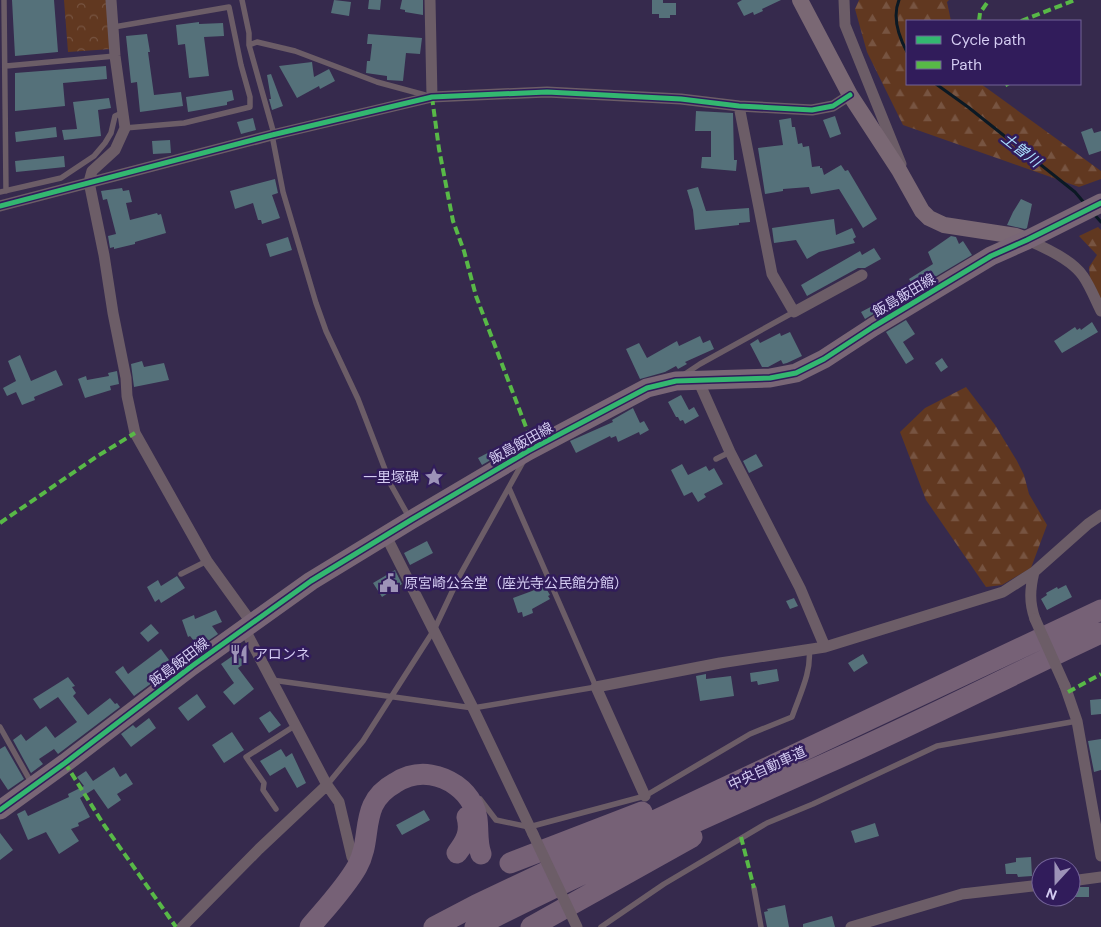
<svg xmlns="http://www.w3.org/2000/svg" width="1101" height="927" font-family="'DM Sans','Noto Sans JP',sans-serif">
  <defs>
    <pattern id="forest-firs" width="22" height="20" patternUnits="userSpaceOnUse" patternTransform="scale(1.25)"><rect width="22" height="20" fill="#613820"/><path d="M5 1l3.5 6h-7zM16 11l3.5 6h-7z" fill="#775441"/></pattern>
    <pattern id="park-crowns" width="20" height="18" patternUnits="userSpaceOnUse" patternTransform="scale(1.25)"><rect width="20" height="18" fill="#613820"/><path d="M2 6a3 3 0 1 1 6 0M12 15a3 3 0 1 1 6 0" fill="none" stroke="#775441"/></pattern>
  </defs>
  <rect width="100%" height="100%" fill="#362a4d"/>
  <path fill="url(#forest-firs)" d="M859,0H949L947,2L951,21H907V84H981L1101,171V179L1079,187L903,125L867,52L855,9Z
    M1098,227L1101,230V304L1090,279L1089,267L1097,255L1079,236Z
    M966,387L995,425L1017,461L1024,475L1029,494L1047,525L1031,568L1002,585L986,587L926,500L900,432L925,408Z"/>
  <path fill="url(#park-crowns)" d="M64,0H107L111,49L68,52Z"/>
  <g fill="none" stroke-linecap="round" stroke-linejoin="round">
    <path stroke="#0b1924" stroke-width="3" d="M899,0C892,17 899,37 907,52
      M936,84L968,107L1075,192L1086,205
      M1093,213L1101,222"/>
  </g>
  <path fill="#55717a" d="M12,0H54L58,52L15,56Z
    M334,0L351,2L349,16L331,13Z
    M369,0H381L380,10L368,9Z
    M402,0H423V15L405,12V10L400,9Z
    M652,0H663V3H676V15H670V18H659V14H652Z
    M742,0H781L762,9L763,11L754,15L753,12L744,16L737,3Z
    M199,22V24L223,23L224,36L204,37L209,76L189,78L185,44L178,45L176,25Z
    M147,34L150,52H148L154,95L181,92L183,106L140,112L137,82L131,83L126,36Z
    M368,34L422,38L420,54L406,53L403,81L387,80V76L366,73L367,61H370L372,44H367Z
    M312,62L314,77L329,69L335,81L320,89L319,86L297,98L279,66Z
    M106,66L107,79L63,83L65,106L15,111V73Z
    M271,74L283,106L272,110L269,99H271L267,75Z
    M232,90L234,100L227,102V105L188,112L186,97Z
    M109,98L111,108L98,110L101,136L64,140L62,130L77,129L73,102Z
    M696,111L733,113L734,160H737L736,171L701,168L702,157H711V131H695Z
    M835,116L841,134L830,138L823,120Z
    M253,118L256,130L241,134L237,122Z
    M791,118L792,127H795L798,144L802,143L803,147L809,146L812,167L820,166V168H822L824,175L841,165L845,171L848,170L877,219L863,228L839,189L811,194L809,187L783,189V191L765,194L758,148L783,145L779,120Z
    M56,127L57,137L16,142L15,132Z
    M1092,128L1094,133L1101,131V151L1089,155L1081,132Z
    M170,140L171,153L153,154L152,141Z
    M64,156L65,167L16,172L15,161Z
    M275,179L278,193L272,195L280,218L262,224L261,220H258L253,203L235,209L230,191Z
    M698,187L706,211L749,208L750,222L739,223V225L695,230L693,210L687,190Z
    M122,188L123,191L129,190L132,202L126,203L130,220L157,213L158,215L161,214L166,233L135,242V244L114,249V247L110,248L108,236L116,234L107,199L103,200L101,191Z
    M1021,199L1032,204L1027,228L1025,229L1007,225L1013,212Z
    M834,219L836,235L852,228L856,237L853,239L855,243L819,252L807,259L796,240L774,243L772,228Z
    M951,236L956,237L959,244L963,241L972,255L903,296L900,291L912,284L909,279L933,264L928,252Z
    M288,237L292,250L270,257L266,244Z
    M874,248L881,259L865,268H858L807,296L801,285L860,251L862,255Z
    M880,302L883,308L865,319L861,312Z
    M906,320L915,334L903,342L914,359L906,364L886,332Z
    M1092,322L1098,332L1062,353L1054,341L1075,327L1077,330L1080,328L1081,330Z
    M790,332L802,356L787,363L783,364L781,360L768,367H762L750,344L758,339L760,343L780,333L781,336Z
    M700,336L703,343L710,340L714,349L685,362L687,364L678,369L676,366L665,372L640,379L626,349L639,343L647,358L677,341L679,346Z
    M20,355L31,381L56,370L63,385L34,397L35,400L22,405L16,392L7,396L3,388L16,381L8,361Z
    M942,358L948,367L941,372L935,363Z
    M142,361L144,367L164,363L169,380L134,387L131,364Z
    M117,371L119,384L110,386L111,390L85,398L78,379L86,376L87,380L109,376L108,373Z
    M681,395L689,410L694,407L699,416L685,424L683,420L680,421L678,417H676L668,402Z
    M633,408L640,423L644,421L649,430L640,435L639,432L618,442L616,436L611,438L610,436L576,453L570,441L613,422L612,420Z
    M516,438L518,444L482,465L478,458Z
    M756,454L763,466L749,473L743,461Z
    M682,464L688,475L706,466L709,471L714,468L723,484L704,494L706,497L698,502L692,492L684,496L671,470Z
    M427,541L433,553L410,565L404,553Z
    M395,570L402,584L382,597L373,583Z
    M177,576L185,588L161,603L159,599L155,602L147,587L158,580L161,586Z
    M544,585L550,595L548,596L550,599L532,609L533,613L523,617L522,612L518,613L513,598L532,591Z
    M1066,585L1072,597L1047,610L1041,599L1047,595L1046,593L1057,587L1058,589Z
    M794,598L798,606L790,609L786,601Z
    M216,610L222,622L212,626L218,634L199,647L190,636L188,637L182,620L194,615L195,619Z
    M151,624L159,633L148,642L140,633Z
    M161,649L169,660L159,668L164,674L134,696L115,672L123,666L128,674Z
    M237,653L245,663L238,668L254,689L234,705L223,692L234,683L221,664Z
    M863,654L868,663L854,672L848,663Z
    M777,669L779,681L758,685L757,681L751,682L750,673Z
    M706,674V679L731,676L734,696L700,701L696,676Z
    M68,677L75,686L72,687L76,693L73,696L88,715L110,698L115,704L117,703L120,707L58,754L54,749L39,759L43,764L31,773L13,740L21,734L26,741L46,726L55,738L77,722L58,697L40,709L33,699Z
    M197,694L206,707L188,721L178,708Z
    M1101,699V714L1091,715L1090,700Z
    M270,711L281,725L269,733L259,718Z
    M149,718L156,728L131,747L121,734L133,725L136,728Z
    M232,732L244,750L224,763L212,745Z
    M1101,739V770L1094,772L1088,741Z
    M5,746L24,779L8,790L0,778V749Z
    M281,749L286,757L292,753L306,783L297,788L285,767L270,776L260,761Z
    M114,767L120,777L126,773L133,784L117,794L121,800L108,809L94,789L80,798L90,817L78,823L79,826L71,829L79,841L59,854L46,832L28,840L17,814L25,810L28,816L69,797L68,794L84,786L77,777L86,771L93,781Z
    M424,810L430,820L402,835L396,825Z
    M875,823L879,836L855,843L851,831Z
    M0,833L13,850L0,860Z
    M1031,857L1032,876L1018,877L1017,874H1006L1005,864L1016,862V858Z
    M1080,887H1089V897H1075V888Z
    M785,905L789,927H767L764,912L768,911L767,909Z
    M832,916L835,927H803V924Z"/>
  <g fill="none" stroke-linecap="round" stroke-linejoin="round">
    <path stroke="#6c5d67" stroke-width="5.5" d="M4,0L6,191
      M242,0L249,33V45L274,134
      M114,27L229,7L241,65L250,97V107L184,123L125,128
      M249,45L257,42L295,51L377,82L425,95
      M6,66L115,56
      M272,135L283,192L316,303L326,331L358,399L391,485L409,517
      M0,192L61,178L94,156L105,143L111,133L115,116L122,113
      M685,374L700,364L794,312
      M716,459L730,452
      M181,574L207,561
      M272,680L473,708L596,687L509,488
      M0,727L32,784
      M327,785L363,741L434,630L460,575L523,462
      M480,799L496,820L529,827L645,796L750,734L792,717C799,696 812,672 809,649
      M276,809L263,790L264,783L246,757L296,725
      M754,888L761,927
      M601,927L664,884L767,823L813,804L937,746L1077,721"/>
    <path stroke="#6c5d67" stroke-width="11" d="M111,0L115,56L125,128L115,150L92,171L89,182L104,255L113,313L126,378L127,396L135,433L207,561L251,622
      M430,0L432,97
      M844,0L845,25L901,164
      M739,106L772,274L794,312L862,275
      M0,206L272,135L432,97L547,92L681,99L739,106L812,110L833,106L850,95
      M1027,240C1044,247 1072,260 1083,276C1090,286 1095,299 1101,311
      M698,380L730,452L800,588L825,647
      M386,536L473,708L533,834
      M1034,572C1030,589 1029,602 1035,619
      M244,628L327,785L339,802L352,857
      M1065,686L1077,721L1101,856
      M645,796L596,687L720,663L825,647L1003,592L1034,572L1088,524L1101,515
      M1071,881L1101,877
      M182,927L259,849L327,785
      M851,927L962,894L1041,885"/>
    <path stroke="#7a6874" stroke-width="16" d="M800,0L850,95L899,170L922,211L929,218L944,225L1016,236L1027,240"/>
    <path stroke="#796676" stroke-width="19" d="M0,810L65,763L192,666L311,581L411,520L528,451L647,388L676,381L770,378L796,373L824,359L873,327L991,256L1027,240L1101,203"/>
    <path stroke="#766176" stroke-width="21" d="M457,853C466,841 471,832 467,817
      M510,863L642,812
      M310,927C326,908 345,888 357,867C374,837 357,804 395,783C406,776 419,773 431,775C449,778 465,789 473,805C481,821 475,838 481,854
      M434,927L476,905L1101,610
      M475,927C590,868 707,817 825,764C918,723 1009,676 1101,633
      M531,927L692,837"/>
    <path stroke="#6c5d67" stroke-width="11" d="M1035,619L1065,686
      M533,834L577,927"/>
    <path stroke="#58b947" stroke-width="4" stroke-dasharray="8 4" stroke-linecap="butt" d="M979,21L980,13L989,0
      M1021,21L1075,0
      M1007,84L1008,86
      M432,97L439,149L453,221L464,251L476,296L534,448
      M0,523L96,457L135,433
      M1068,692L1101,674
      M65,763L104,825L176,927
      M741,837L754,888"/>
    <g stroke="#311c5b" stroke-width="8">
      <path id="cycleway" d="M0,206L272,135L432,97L547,92L681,99L739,106L812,110L833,106L850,95
        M0,810L65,763L192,666L311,581L411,520L528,451L647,388L676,381L770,378L796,373L824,359L873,327L991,256L1027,240L1101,203"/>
    </g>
    <use href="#cycleway" stroke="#33b770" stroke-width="5"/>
  </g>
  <defs>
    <g id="sight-bare" transform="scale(1.5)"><path d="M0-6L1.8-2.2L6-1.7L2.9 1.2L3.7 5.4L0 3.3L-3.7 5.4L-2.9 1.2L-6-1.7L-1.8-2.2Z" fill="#9d93b8" stroke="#311c5b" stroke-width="2.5" paint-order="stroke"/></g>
    <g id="civic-bare" transform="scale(1.5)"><path d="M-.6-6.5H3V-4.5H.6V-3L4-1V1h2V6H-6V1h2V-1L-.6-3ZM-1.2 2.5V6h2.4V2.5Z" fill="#9d93b8" stroke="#311c5b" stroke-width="2.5" paint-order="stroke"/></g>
    <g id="restaurant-bare" transform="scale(1.5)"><path d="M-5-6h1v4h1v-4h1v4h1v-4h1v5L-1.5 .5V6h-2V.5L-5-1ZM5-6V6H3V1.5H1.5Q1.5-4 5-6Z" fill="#9d93b8" stroke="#311c5b" stroke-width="2.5" paint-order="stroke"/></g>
  </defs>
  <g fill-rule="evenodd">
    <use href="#sight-bare" x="434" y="477"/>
    <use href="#civic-bare" x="389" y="583"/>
    <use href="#restaurant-bare" x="239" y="654"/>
  </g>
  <g text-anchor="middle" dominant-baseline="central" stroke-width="5" stroke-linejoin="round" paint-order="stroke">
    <g font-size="14" fill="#d4ccf2" stroke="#311c5b">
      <text transform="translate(904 295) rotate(-31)">飯島飯田線</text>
      <text transform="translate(521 443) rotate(-29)">飯島飯田線</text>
      <text transform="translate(179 662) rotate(-37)">飯島飯田線</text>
      <text transform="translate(767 768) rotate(-25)">中央自動車道</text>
    </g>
    <g font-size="14" fill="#d4ccf2" stroke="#311c5b" text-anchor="start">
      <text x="419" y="477" text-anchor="end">一里塚碑</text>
      <text x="404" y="583">原宮崎公会堂（座光寺公民館分館）</text>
      <text x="254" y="654">アロンネ</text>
    </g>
    <g font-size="15" font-style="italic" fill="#a8ddfd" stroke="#311c5b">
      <text transform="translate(1021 150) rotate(38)">土曽川</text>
    </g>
  </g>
  <rect x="906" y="20" width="175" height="65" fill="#311c5b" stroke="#726297"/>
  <rect x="916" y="36" width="25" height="8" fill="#33b770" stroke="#726297"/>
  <text x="951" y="45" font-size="15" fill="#d4ccf2">Cycle path</text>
  <rect x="916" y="61" width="25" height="8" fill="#58b947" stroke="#726297"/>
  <text x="951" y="70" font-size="15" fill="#d4ccf2">Path</text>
  <g transform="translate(1056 882) rotate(201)"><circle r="24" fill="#311c5b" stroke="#726297"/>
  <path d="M0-4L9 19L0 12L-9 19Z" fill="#9d93b8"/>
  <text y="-8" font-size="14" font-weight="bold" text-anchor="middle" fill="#d4ccf2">N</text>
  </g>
</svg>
